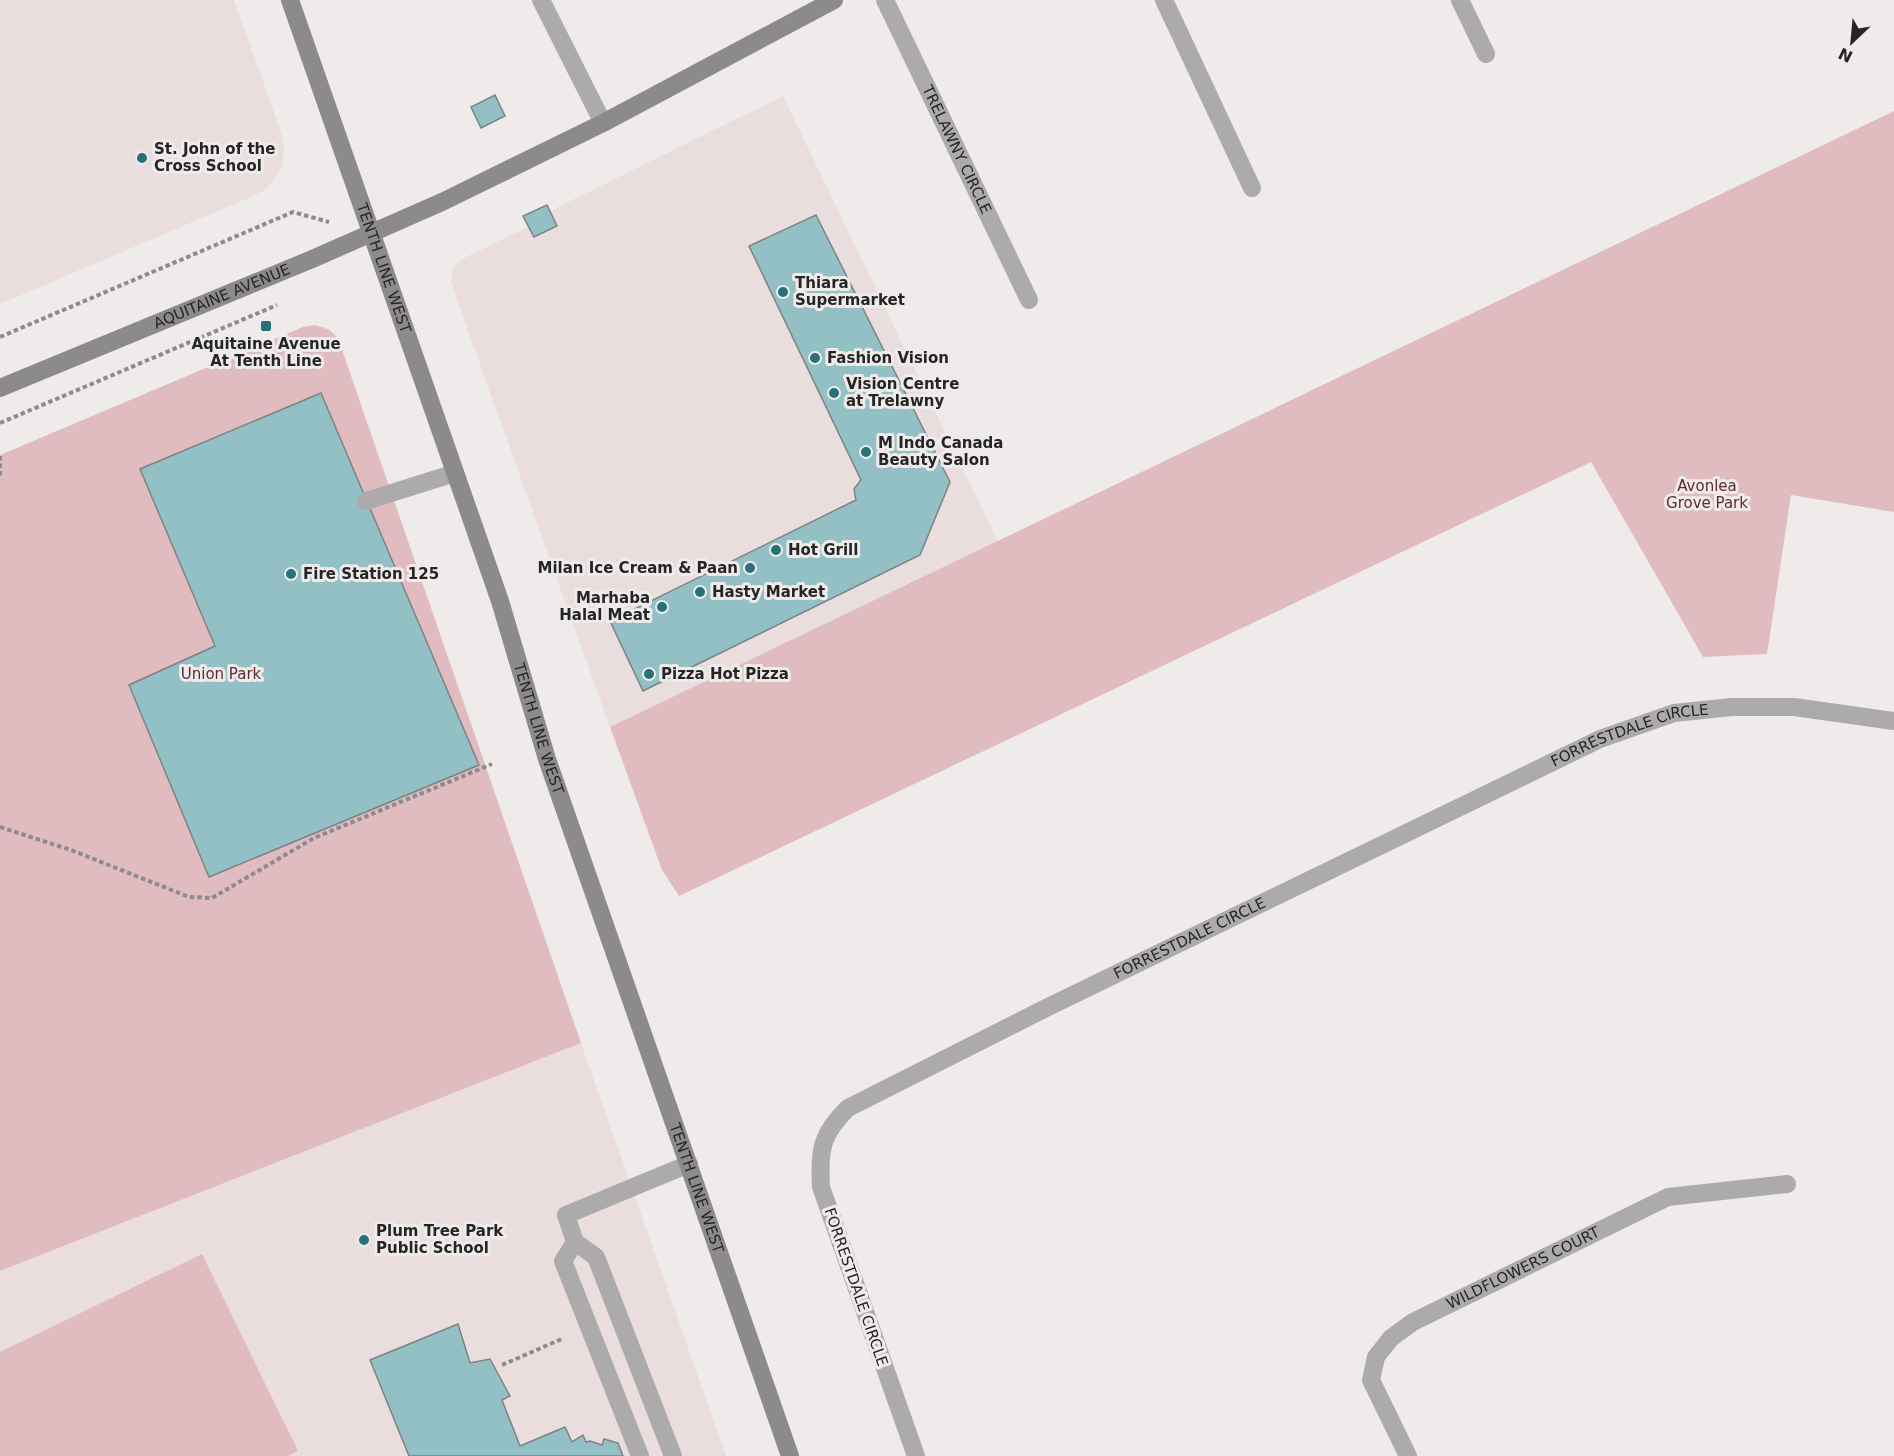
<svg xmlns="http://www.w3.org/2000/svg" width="1894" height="1456" font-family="'DejaVu Sans',sans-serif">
  <rect width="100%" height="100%" fill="#efebeb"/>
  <path fill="#eaddde" d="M0,0H234L281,132L284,150L282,166L276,177L266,189L251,197L0,304Z
    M783,96L999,544L610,727L457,300L451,280L453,267L462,259L522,230L558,207Z
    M581,1043L726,1456H0V1271Z"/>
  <path fill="#e0bcc0" d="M1894,111V512L1791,495L1767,654L1703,657L1591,462L679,896L662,870L610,727Z
    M315,325L328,329L338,338L581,1043L0,1271V455L303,327Z
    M202,1254L298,1451L288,1456H0V1352Z"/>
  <path fill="#92c0c5" stroke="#7e8282" stroke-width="1.5" d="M495,95L505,116L481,128L471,107Z
    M547,205L557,226L534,237L523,216Z
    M816,215L950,482L920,555L643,691L610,621L856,500L854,489L861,480L749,246Z
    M321,393L479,765L209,877L129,685L215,646L140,469Z
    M458,1324L470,1363L490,1359L510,1396L502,1400L520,1446L565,1427L572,1442L583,1435L586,1442L590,1441L602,1445L604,1439L618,1443L623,1456H409L370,1360Z"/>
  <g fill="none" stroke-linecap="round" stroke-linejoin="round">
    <path stroke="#8d8b8b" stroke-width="4" stroke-dasharray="4.5 3" stroke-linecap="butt" d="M0,337L293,212L329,222
      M0,423L277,305
      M0,456V476
      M0,827L71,850L189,897L212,898L314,838L492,764
      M502,1365L564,1338"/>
    <path stroke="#acaaaa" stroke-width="18" d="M366,501L455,473
      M575,1242L596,1257L673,1456
      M640,1456L563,1261L575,1242L566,1215L689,1164"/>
    <g stroke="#acaaaa" stroke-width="18">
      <path d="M541,0L603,123"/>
      <path id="s1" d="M885,0L1029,300"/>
      <path d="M1164,0L1252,188"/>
      <path d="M1460,0L1486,54"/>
      <path id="s2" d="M916,1456L821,1187C819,1150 821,1134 848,1108L1046,1008L1600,739L1674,713L1732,707H1794L1894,721"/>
      <path id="s3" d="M1408,1456L1371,1380L1376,1357L1391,1338L1413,1322L1668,1197L1787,1184"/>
    </g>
    <g stroke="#8d8a8a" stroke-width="18">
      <path id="s4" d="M290,0L500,601L547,759L790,1456"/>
      <path id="s5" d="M0,388L310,260L442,202L603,123L834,0"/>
    </g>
  </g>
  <g fill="#277179" stroke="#efebeb" stroke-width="2">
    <circle cx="142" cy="158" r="6"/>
    <circle cx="783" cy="292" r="6"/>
    <rect x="260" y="320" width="12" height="12" rx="3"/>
    <circle cx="815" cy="358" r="6"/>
    <circle cx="834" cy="393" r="6"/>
    <circle cx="866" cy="452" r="6"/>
    <circle cx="776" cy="550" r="6"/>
    <circle cx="750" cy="568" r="6"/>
    <circle cx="291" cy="574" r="6"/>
    <circle cx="700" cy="592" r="6"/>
    <circle cx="662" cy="607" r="6"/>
    <circle cx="649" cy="674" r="6"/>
    <circle cx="364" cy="1240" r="6"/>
  </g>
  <g text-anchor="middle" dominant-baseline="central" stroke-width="6" stroke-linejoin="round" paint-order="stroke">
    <g font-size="15" font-weight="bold" fill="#262525" stroke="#efebeb" text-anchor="start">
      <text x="154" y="149">St. John of the<tspan x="154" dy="17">Cross School</tspan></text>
      <text x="795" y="283">Thiara<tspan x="795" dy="17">Supermarket</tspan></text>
      <text x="266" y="344" text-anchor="middle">Aquitaine Avenue<tspan x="266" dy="17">At Tenth Line</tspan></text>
      <text x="827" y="358">Fashion Vision</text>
      <text x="846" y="384">Vision Centre<tspan x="846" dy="17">at Trelawny</tspan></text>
      <text x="878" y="443">M Indo Canada<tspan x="878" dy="17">Beauty Salon</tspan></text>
      <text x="788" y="550">Hot Grill</text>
      <text x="738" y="568" text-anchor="end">Milan Ice Cream &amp; Paan</text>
      <text x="303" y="574">Fire Station 125</text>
      <text x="712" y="592">Hasty Market</text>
      <text x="650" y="598" text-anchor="end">Marhaba<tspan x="650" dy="17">Halal Meat</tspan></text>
      <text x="661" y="674">Pizza Hot Pizza</text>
      <text x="376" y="1231">Plum Tree Park<tspan x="376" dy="17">Public School</tspan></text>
    </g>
    <g font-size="15" fill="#262525" stroke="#efebeb">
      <text stroke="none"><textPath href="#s1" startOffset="166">TRELAWNY CIRCLE</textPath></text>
      <text stroke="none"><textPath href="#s4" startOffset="284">TENTH LINE WEST</textPath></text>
      <text stroke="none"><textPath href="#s5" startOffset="240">AQUITAINE AVENUE</textPath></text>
      <text stroke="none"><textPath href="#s4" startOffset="770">TENTH LINE WEST</textPath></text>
      <text stroke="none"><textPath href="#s2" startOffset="1240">FORRESTDALE CIRCLE</textPath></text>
      <text stroke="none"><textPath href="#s2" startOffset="754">FORRESTDALE CIRCLE</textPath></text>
      <text stroke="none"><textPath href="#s4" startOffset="1256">TENTH LINE WEST</textPath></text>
      <text stroke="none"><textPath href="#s3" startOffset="282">WILDFLOWERS COURT</textPath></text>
      <text transform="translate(856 1287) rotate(71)">FORRESTDALE CIRCLE</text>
    </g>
    <g font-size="15" fill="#5f2932" stroke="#efebeb">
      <text x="1707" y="486">Avonlea<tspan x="1707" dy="17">Grove Park</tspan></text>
      <text x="221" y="674">Union Park</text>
    </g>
  </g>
  <g transform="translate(1852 42) rotate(206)" stroke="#efebeb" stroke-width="4.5" paint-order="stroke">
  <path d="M0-4.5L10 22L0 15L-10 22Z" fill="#262525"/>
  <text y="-9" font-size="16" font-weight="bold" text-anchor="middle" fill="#262525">N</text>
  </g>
</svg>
